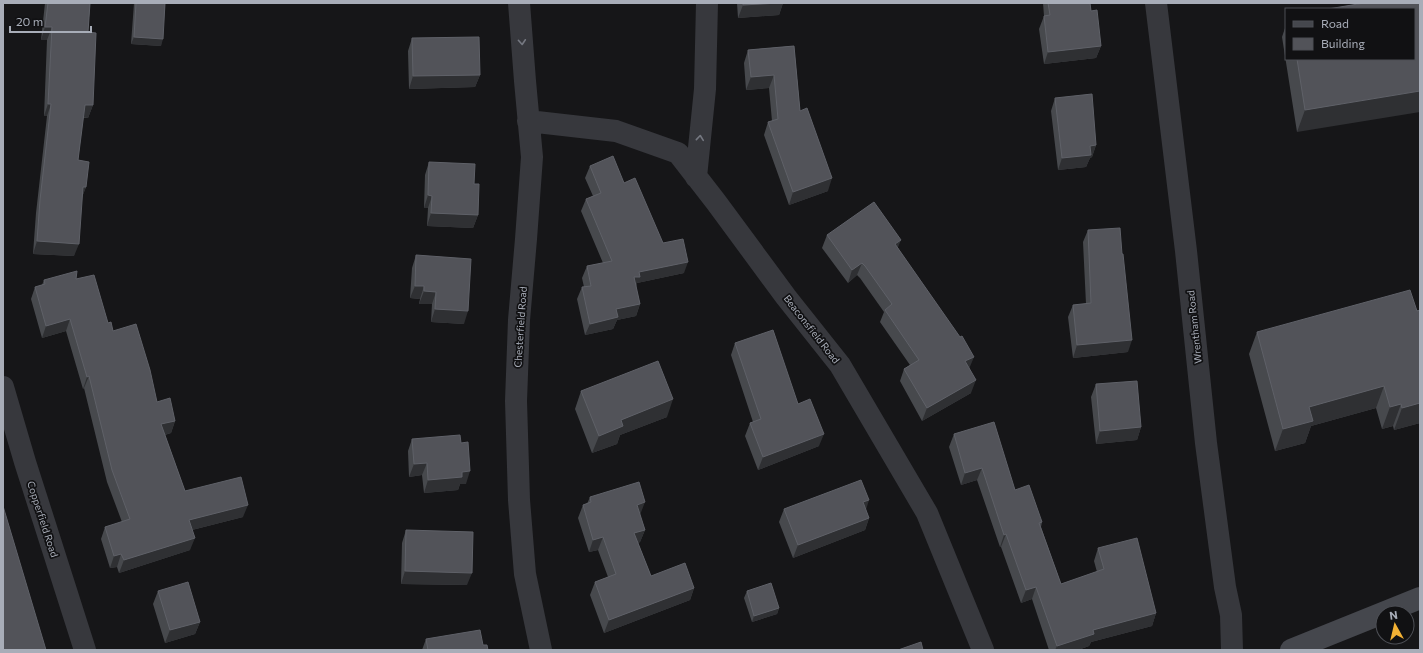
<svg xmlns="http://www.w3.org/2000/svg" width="1423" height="653" font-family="Commissioner,sans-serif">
  <rect width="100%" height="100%" fill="#161618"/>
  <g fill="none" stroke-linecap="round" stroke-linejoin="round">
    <path stroke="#37383d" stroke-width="22" d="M519,3L525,81L532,157L526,239L519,320L516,401L519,500L525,574L541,650
      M1156,3L1186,251L1206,443L1225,587L1231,615L1232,650
      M528,121L616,131L678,153L716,202L786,297L840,365L927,513L983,650
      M696,177L705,89L707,3
      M3,387L25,462L85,650"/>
    <path stroke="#45474d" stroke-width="22" d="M1291,650L1420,598"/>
  </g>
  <path fill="#47494d" d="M45,3H90L88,32L93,105L88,118H83L78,160L86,187L82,197L74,256L33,254L36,213L47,116H44L47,40H41Z
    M134,3H165L161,46L131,44Z
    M737,3H783L779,15L738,18Z
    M1043,3H1090L1091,11L1101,46L1096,58L1044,64L1039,29L1044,16Z
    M1286,25V59H1414L1297,132L1282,37Z
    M412,38L480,75L475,87L409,89L408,51Z
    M794,46L800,111L828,191L789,205L764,135L768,122L772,121L769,88L746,90L744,63L748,50Z
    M1055,98L1096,145L1092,157L1090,158L1086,167L1058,170L1051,111Z
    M429,162L474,184L478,215L473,228L427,226L428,208H424L425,175Z
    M590,166L624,183L663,243L684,273L637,283L636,287L640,304L636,316L617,320L613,329L585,335L577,299L582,287H584L582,278L587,266L603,263L581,211L586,199L593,196L585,178Z
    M1088,230L1128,352L1073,358L1068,317L1073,305L1086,304L1083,242Z
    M827,235L898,248L969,369L971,393L922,421L900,381L904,369L910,365L880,322L884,312L860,278L857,275L848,283L822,248Z
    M416,255L464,324L431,322L432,304H419L420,299L410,298L412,268Z
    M76,279L113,331L157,402L175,421L171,433L165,435L185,491L243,517L192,530L190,550L119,573L117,567L110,568L101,539L105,527L122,522L107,482L84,388L83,389L66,331L42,338L31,299L35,287L42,285L44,280Z
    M1420,310V423L1394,430L1393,426L1382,429L1376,408L1311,426L1305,443L1275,451L1249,354L1257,332Z
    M735,343L798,404L819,446L758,470L745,436L750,423L753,422L731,355Z
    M1096,384L1141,427L1137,440L1096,444L1091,397Z
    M581,391L667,417L620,435L617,444L592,453L575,409Z
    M954,434L1015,490L1042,522L1041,527L1061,584L1097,572L1094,561L1098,548L1156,613L1152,626L1091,642L1089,646L1078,650H1049L1032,599L1021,603L1001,547H1000L977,480L961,485L949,447Z
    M412,439L466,484H460L458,490L424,493L422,475L409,477L408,451Z
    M590,497L640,515L645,530L640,542L638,543L651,576L694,588L690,600L604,633L590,595L595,582L608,577L598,550L589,552L578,518L583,505L587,504Z
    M784,509L866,510L869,518L865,530L793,558L779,522Z
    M406,530L467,585L401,584L402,543Z
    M158,591L200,622L195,634L165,643L153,604Z
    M747,591L779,608L777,614L752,622L744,598Z
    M426,639L483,645L488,650H422Z"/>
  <path fill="#2f3033" d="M783,3L779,15L738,18L743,5Z
    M45,27H52L47,40H41Z
    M134,37L163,39L161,46L131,44Z
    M1101,46L1096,58L1044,64L1048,52Z
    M480,75L475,87L409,89L413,76Z
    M774,75L769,88L746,90L751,77Z
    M1420,91V112L1297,132L1305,110Z
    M48,104H51L47,116H44Z
    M85,105H93L88,118L80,117Z
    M1096,145L1092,157L1090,158L1086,167L1058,170L1062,158L1090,146Z
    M832,178L828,191L789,205L793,192Z
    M83,187H86L81,200Z
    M428,195L432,196L428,208H424Z
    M431,213L478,215L473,228L427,226Z
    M901,240L896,252L895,244Z
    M37,241L79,244L74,256L33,254Z
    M688,262L684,273L637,283L636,288L634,277L639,272Z
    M862,263L857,275L848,283L852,270Z
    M415,286H424L420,299L410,298Z
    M424,291L436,292L432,304H419Z
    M640,304L636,316L617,320L613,329L585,335L590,324L616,309Z
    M435,309L468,311L464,324L431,322Z
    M70,319L66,331L42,338L46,326Z
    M1132,340L1128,352L1073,358L1077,345Z
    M974,357L969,369L965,361Z
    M89,376L84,388L83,389L87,377Z
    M976,380L971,393L922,421L927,408Z
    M1384,386L1376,408L1311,426L1305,443L1275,451L1283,429L1309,407Z
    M673,399L667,417L620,435L617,444L592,453L599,436L621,420Z
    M1420,403V423L1394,430L1402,408Z
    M1401,404L1393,426L1382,429L1390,407Z
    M175,421L171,433L157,437L161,424Z
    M1141,427L1137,440L1096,444L1100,431Z
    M824,434L819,446L758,470L763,457Z
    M427,463L422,475L409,477L414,464Z
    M982,468L977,480L961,485L965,473Z
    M470,471L466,484H460L458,490L424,493L428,480L462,472Z
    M869,500L865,513L863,502Z
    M645,502L640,515L637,505Z
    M248,505L243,517L184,532L189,520Z
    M869,518L865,530L793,558L798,545Z
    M645,530L640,542L629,546L634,533Z
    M1006,534L1001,547H1000L1004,535Z
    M603,537L598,550L589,552L593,540Z
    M195,538L190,550L119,573L124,560Z
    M121,554L117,567L110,568L114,556Z
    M405,571L472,573L467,585L401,584Z
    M1036,587L1032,599L1021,603L1026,590Z
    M694,588L690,600L604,633L609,620Z
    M779,608L777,614L752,622L754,616Z
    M1156,613L1152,626L1091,642L1089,646L1078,650H1055L1057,646L1093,630Z
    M200,622L195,634L165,643L170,630Z"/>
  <path fill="#525359" stroke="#5f6168" d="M48,3H90L88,32L96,33L93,105H85L78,160L89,162L86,187H83L79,244L37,241L40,200L51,104H48L52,27H45Z
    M136,3H165L163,39L134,37Z
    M743,3H779L743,5Z
    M1048,3H1090L1091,11L1097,10L1101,46L1048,52L1044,16L1050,15Z
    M1364,3H1420V91L1305,110L1297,59H1414V9H1328Z
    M479,37L480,75L413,76L412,38Z
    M794,46L800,111L807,108L832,178L793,192L768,122L778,119L774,75L751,77L748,50Z
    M1092,94L1096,145L1090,146L1091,155L1062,158L1055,98Z
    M613,156L624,183L635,178L663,243L683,239L688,262L639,272L640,277H634L640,304L616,309L618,317L590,324L582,287L591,286L587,266L612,261L586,199L601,193L590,166Z
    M429,162L475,164L474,184H479L478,215L431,213L432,196L428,195Z
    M874,202L901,240L895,244L960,337L962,336L974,357L965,361L976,380L927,408L904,369L919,360L885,310L892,304L865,266L862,263L852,270L827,235Z
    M1120,228L1122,254H1123L1132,340L1077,345L1073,305L1091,303L1088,230Z
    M416,255L471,259L468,311L435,309L436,292L424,291V286H415Z
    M77,271L76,279L94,275L108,323L111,322L113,331L136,324L150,370L157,402L170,398L175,421L161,424L185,491L241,477L248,505L189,520L195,538L124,560L121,554L114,556L105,527L130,519L112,470L89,376L87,377L70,319L46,326L35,287L45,284L44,280Z
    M1410,290L1417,311L1420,310V403L1402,408L1401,404L1390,407L1384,386L1309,407L1313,421L1283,429L1257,332Z
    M773,330L798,404L810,399L824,434L763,457L750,423L761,419L735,343Z
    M658,361L673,399L621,420L623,426L599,436L581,391Z
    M1137,381L1141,427L1100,431L1096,384Z
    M994,422L1015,490L1029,485L1042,522L1039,523L1061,584L1104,569L1098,548L1137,538L1156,613L1093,630L1094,634L1057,646L1036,587L1026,590L1006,534L1004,535L982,468L965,473L954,434Z
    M460,435L461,443L468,442L470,471L462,472V477L428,480L427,463L414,464L412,439Z
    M861,480L869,500L863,502L869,518L798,545L784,509Z
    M639,482L645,502L637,505L645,530L634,533L651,576L685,563L694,588L609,620L595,582L616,574L603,537L593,540L583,505L591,502L590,497Z
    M3,506L46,650H3Z
    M406,530L473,532L472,573L405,571Z
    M188,582L200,622L170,630L158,591Z
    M771,583L779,608L754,616L747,591Z
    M480,630L483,645H487L488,650H428L426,639Z
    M921,642L923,650H898Z"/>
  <defs><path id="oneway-chevron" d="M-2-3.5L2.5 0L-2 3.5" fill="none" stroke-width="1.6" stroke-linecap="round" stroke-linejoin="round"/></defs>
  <g stroke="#757881">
    <use href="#oneway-chevron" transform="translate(522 42) rotate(86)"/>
    <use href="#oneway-chevron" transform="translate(700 138) rotate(-84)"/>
  </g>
  <g text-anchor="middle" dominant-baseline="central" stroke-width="3.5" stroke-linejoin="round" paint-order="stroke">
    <g font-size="10" fill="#a8adb8" stroke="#111113">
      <text transform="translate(520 327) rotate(-86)">Chesterfield Road</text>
      <text transform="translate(1194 327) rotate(-96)">Wrentham Road</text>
      <text transform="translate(812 329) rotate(52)">Beaconsfield Road</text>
      <text transform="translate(43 519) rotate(72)">Copperfield Road</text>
    </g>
  </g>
  <rect width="1423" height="653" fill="none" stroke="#a8adb8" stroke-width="8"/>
  <rect x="1285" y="8" width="130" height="52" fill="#111113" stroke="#4d4f55"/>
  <rect x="1293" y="21" width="20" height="6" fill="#45474d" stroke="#4d4f55"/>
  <text x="1321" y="28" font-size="12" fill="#a8adb8">Road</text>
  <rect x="1293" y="38" width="20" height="12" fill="#525359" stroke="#4d4f55"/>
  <text x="1321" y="48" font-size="12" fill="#a8adb8">Building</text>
  <g transform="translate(1395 625) rotate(352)"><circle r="19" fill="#111113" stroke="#4d4f55"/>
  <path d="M0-3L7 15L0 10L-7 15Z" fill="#f2b134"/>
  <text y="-6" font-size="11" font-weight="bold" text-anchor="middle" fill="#a8adb8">N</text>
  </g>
  <path d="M10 26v6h81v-6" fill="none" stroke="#a8adb8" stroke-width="2"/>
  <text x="16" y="26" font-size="12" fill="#a8adb8" stroke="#111113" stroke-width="3" paint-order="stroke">20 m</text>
</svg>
